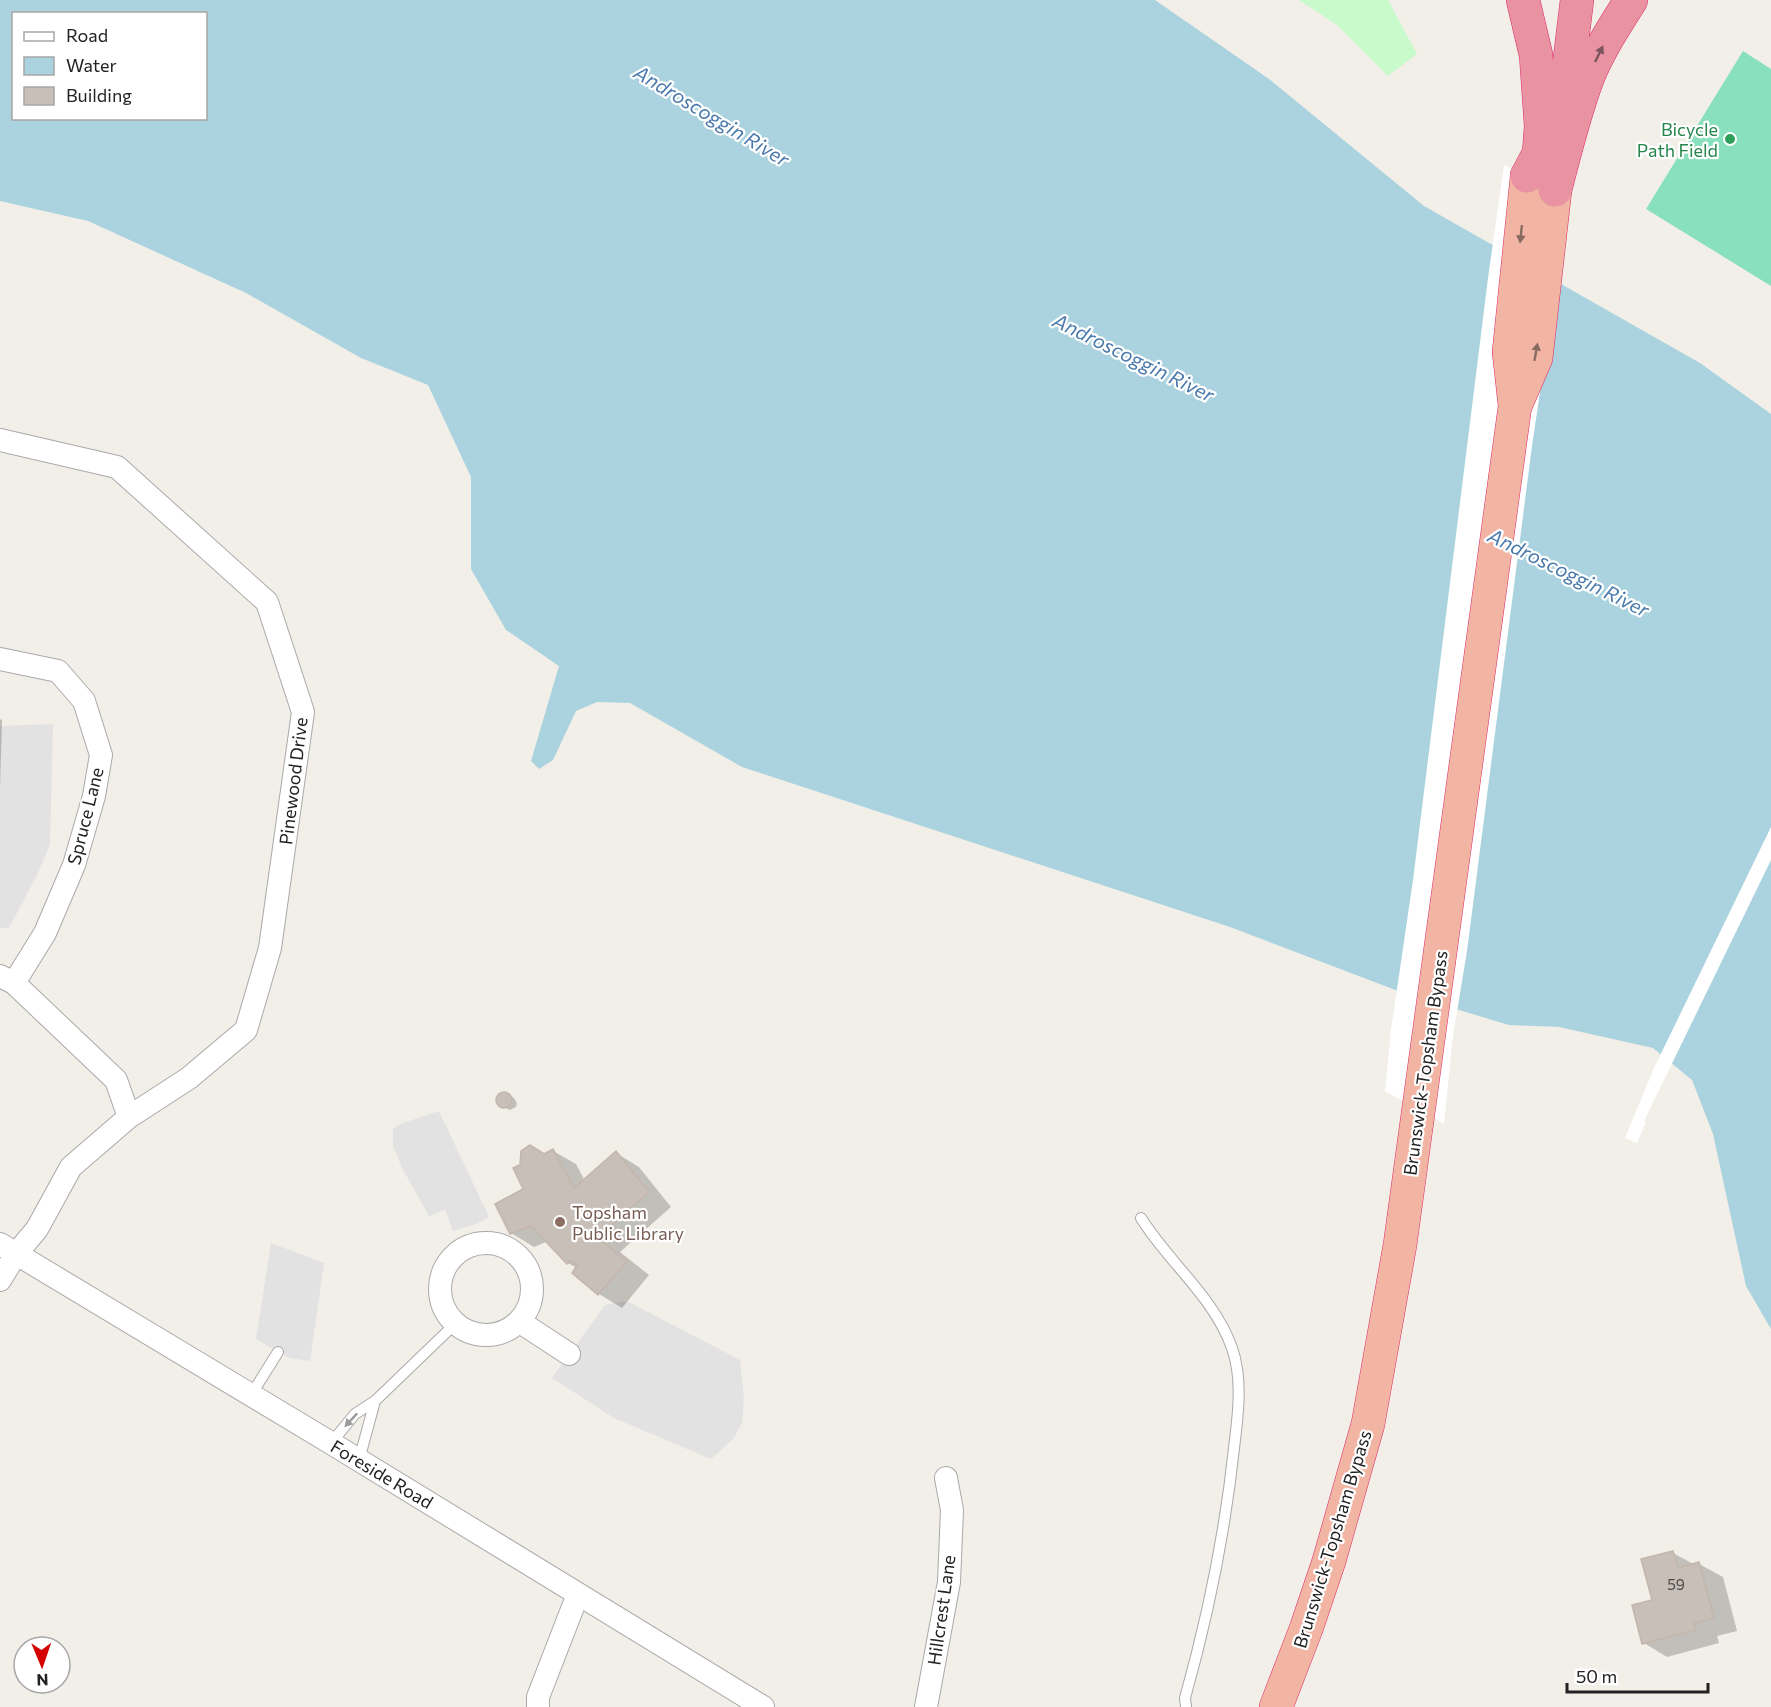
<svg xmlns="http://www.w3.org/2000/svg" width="1771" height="1707" font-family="Commissioner,sans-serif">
  <rect width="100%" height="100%" fill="#f2efe9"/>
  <path fill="#c8facc" d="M1299,0H1388L1417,54L1388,76L1337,25Z"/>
  <path fill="#88e0be" d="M1743,51L1771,69V286L1646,209Z"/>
  <path fill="#e2e2e2" d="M53,724L50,845L36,877L9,928H0V726Z
    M439,1111L489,1217L476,1224L453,1231L445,1210L429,1216L402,1168L393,1146V1129L400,1124Z
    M271,1243L324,1263L310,1361L289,1358L256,1339Z
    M627,1301L740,1360L744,1399L742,1423L733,1439L711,1459L614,1418L552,1378L605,1305Z"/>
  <path fill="#aad3df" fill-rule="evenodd" d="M0,0H1155L1269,79L1424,206L1700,363L1771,414V1329L1746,1286L1713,1134L1692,1080L1653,1048L1559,1027L1509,1025L1406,994L1230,927L742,767L630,703L597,702L576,711L553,760L539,769L531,761L559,666L506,630L471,569V477L428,385L361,358L246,293L88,221L0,201ZM14,14H206V118H14Z"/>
  <path fill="#fff" d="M1504,165L1569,196L1532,446L1467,951L1453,1036L1444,1124L1385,1091L1391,1030L1413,880L1488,278Z
    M1771,827V860L1644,1121L1646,1122L1637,1143L1625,1138L1654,1068Z"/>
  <path fill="#0003" d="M0,719L2,720L0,788Z
    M504,1094L514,1098L517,1103L516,1107L510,1110L501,1106L499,1097Z
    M553,1151L576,1164L585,1181L616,1153L639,1167L671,1207L620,1252L649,1275L622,1308L599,1294L574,1273L577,1268L568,1263L548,1241L534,1247L511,1233L525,1190L544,1155Z
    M1673,1553L1695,1565L1699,1564L1723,1577L1737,1631L1717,1636L1719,1643L1667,1657L1644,1643L1654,1601Z"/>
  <path fill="#c7bfb8" stroke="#c4b6ab" stroke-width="1.5" d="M496 1100a8 8 0 1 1 16 0a8 8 0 1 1-16 0Z
    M530,1145L544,1154L553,1149L574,1188L616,1151L649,1192L598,1238L627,1261L598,1295L572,1273L577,1265L571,1261L567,1264L531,1226L510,1234L495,1204L523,1189L513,1168L520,1165L521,1151Z
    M1673,1551L1678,1568L1699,1562L1714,1618L1694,1623L1696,1630L1642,1644L1632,1605L1652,1600L1641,1559Z"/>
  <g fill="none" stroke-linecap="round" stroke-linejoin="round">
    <g stroke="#a9a9a9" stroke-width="12">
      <path id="service" d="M1141,1218C1169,1263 1214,1297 1232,1348C1243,1379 1238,1416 1234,1448C1225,1533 1208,1616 1185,1698L1186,1707
        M251,1395L278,1352
        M331,1443L355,1414L375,1401L455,1324
        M359,1460L375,1401"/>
    </g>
    <g stroke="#a9a9a9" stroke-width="24">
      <path id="minor" d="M0,440L117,467L267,602L303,712L270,948L246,1030L189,1078L129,1117L71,1167L37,1229L16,1254L0,1280
        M0,659L58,671L84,701L101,755L94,796L74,865L45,933L14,983
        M0,976L14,983L116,1080L129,1117
        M440 1289a46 46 0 1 1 92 0a46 46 0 1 1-92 0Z
        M0,1244L331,1443L763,1707
        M520,1322L569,1354
        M538,1707V1697L578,1594
        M926,1707L949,1582L952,1510L946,1478"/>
    </g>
    <g stroke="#dc2a67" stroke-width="34">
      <path id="trunk" d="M1516,404L1536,358L1555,190
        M1276,1707L1306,1629L1329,1561L1368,1424L1400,1245L1515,406L1509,352L1527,176"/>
    </g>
    <g stroke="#dc2a67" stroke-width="34">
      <path id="motorway" d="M1523,0L1536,55L1541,126L1539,153L1527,176
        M1564,107L1577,0
        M1555,190C1565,152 1574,114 1588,77C1599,50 1615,25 1631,0"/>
    </g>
    <use href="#service" stroke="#fff" stroke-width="10"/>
    <use href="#minor" stroke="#fff" stroke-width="22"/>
    <use href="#trunk" stroke="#f2b4a3" stroke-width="33"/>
    <use href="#motorway" stroke="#e892a2" stroke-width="33"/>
  </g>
  <defs><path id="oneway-solid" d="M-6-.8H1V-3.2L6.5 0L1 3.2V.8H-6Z" transform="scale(1.5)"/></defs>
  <use fill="#7b545c" href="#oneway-solid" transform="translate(1599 54) rotate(-64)"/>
  <g fill="#8a6b62">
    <use href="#oneway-solid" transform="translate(1521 234) rotate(96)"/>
    <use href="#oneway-solid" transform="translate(1536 352) rotate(-80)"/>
  </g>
  <use fill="#9c9c9c" href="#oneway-solid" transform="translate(351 1420) rotate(133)"/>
  <circle fill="#2e9e5b" stroke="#fff" stroke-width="2" cx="1730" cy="139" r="6"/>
  <circle fill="#8d6e63" stroke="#fff" stroke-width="2" cx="560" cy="1222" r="6"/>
  <g text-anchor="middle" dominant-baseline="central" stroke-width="4.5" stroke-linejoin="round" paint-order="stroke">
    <g font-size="15" fill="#4b4948">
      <text x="1676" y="1584">59</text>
    </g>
    <g font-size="18" fill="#27864d" stroke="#fff" text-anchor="end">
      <text x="1718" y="129">Bicycle<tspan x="1718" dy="21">Path Field</tspan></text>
    </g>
    <g font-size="18" fill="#222" stroke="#fff">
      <text transform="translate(293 781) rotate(-83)">Pinewood Drive</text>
      <text transform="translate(85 816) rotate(-76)">Spruce Lane</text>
      <text transform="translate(1425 1063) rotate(-82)">Brunswick-Topsham Bypass</text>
      <text transform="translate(382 1474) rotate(31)">Foreside Road</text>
      <text transform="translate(1332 1539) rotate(-73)">Brunswick-Topsham Bypass</text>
      <text transform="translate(941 1610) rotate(-82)">Hillcrest Lane</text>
    </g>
    <g font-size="18" fill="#785e54" stroke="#fff" text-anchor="start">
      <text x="572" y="1212">Topsham<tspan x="572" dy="21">Public Library</tspan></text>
    </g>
    <g font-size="20" font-style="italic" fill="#4a7aab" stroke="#fff">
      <text transform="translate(712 115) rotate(31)">Androscoggin River</text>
      <text transform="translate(1134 357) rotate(26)">Androscoggin River</text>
      <text transform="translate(1569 572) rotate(26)">Androscoggin River</text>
    </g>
  </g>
  <rect x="12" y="12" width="195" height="108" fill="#ffffff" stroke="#a7a7a7" stroke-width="1.5"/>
  <rect x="24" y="32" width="30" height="9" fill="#ffffff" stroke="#a7a7a7" stroke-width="1.5"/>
  <text x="66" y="42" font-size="18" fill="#222222">Road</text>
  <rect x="24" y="57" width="30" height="18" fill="#aad3df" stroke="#a7a7a7" stroke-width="1.5"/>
  <text x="66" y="72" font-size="18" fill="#222222">Water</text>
  <rect x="24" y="87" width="30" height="18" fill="#c7bfb8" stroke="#a7a7a7" stroke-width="1.5"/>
  <text x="66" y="102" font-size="18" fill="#222222">Building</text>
  <g transform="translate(42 1665) rotate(178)"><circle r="28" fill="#ffffff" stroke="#a7a7a7" stroke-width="1.5"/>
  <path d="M0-4.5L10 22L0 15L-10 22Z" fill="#d40000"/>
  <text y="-9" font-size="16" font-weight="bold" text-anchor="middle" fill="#222222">N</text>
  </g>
  <path d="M1567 1683v9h141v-9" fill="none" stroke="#222222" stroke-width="3"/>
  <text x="1576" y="1683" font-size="18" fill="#222222" stroke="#ffffff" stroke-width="4.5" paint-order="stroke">50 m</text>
</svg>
